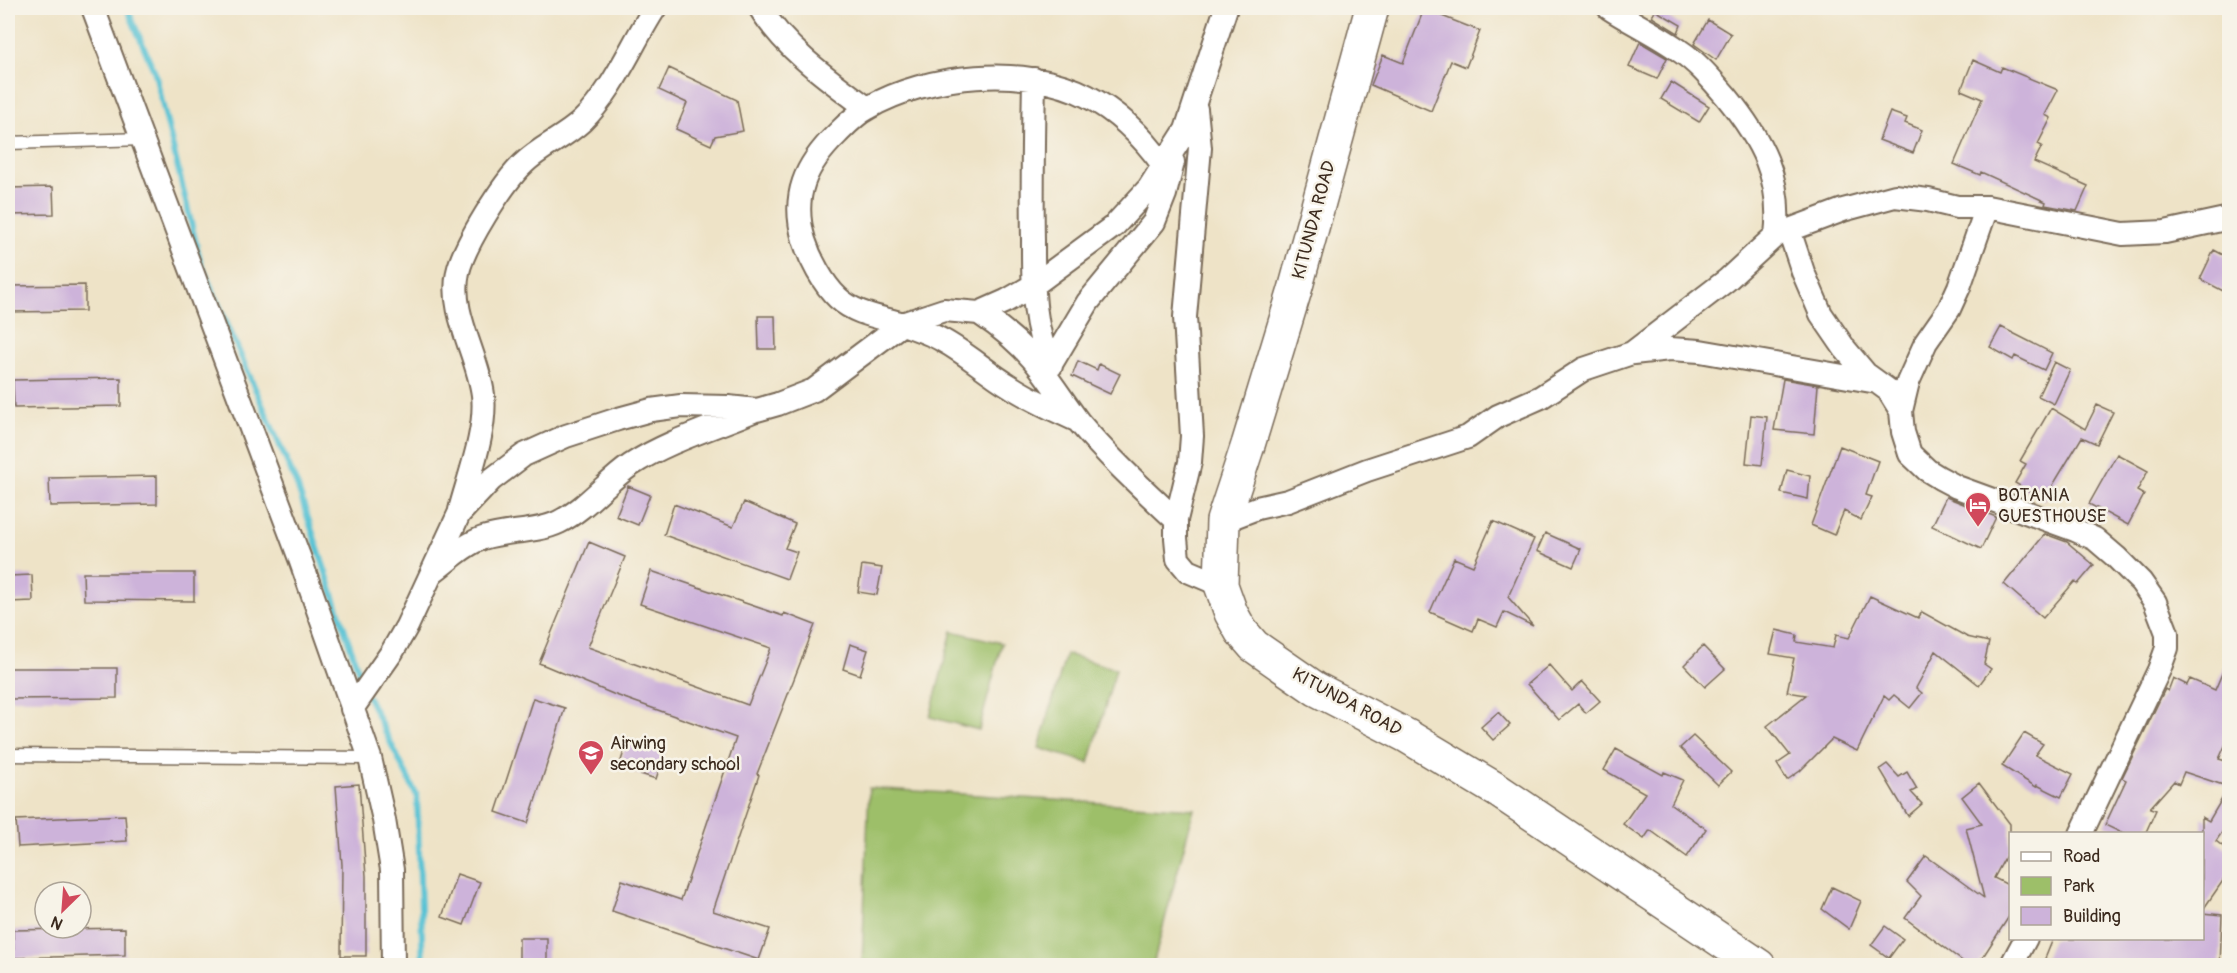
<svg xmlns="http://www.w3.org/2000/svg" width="2237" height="973" font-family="Pangolin,sans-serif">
  <rect width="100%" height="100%" fill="#f7f3e8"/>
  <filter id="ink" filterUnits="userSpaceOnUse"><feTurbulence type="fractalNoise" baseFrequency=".0167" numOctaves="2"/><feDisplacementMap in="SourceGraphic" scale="12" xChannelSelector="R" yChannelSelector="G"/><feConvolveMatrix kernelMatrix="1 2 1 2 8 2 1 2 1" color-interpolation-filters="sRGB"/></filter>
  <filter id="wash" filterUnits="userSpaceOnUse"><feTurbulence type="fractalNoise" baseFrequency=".008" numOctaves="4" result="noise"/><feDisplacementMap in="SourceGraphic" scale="24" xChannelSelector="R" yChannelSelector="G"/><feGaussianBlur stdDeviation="1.35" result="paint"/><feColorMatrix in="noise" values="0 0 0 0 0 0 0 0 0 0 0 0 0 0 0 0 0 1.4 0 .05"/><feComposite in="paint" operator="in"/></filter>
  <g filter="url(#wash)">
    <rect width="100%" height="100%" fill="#eee3c7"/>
    <path fill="#9dbf69" stroke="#6c7444" stroke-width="1.5" d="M952,631L1002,643L979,730L930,717Z
      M1066,654L1116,669L1089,763L1039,748Z
      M869,788L1194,809L1153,965H862Z"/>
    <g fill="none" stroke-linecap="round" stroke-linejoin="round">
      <path stroke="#58c2d4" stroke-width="6" d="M127,8L155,73L201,264L297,485L363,685
        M368,697L417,796L423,966"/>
    </g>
    <g id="blocks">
      <path fill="#cdb3da" d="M1424,9L1480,31L1466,67L1451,61L1431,111L1371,85L1383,55L1403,63Z
        M1655,10L1681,25L1678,33L1652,17Z
        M1708,20L1731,34L1716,60L1694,44Z
        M1640,42L1667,58L1657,79L1629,67Z
        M1973,60L2000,72L2002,67L2058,90L2045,115L2051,118L2038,144L2042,146L2034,162L2088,186L2077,211L2045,205L2046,202L1981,172L1980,175L1954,164L1982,99L1961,90Z
        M669,68L737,100L743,131L715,136L711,145L676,129L687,103L659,90Z
        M1671,82L1709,106L1699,122L1661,99Z
        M1890,112L1907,118L1905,123L1922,130L1913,153L1879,140Z
        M53,187L54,214L8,215V188Z
        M2214,250L2229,258V294L2200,279Z
        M85,285V311L8,312V286Z
        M758,316H775L776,349H759Z
        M2001,327L2052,353L2044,370L2015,356L2013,360L1990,347Z
        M1078,361L1097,370L1099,364L1120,374L1110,394L1072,376Z
        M2054,362L2070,370L2054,404L2038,396Z
        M121,378V406L14,408L13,380Z
        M1783,379L1818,385L1814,434L1774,430Z
        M2097,405L2113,412L2097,444L2082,437L2044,500L2015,483L2026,464L2020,461L2051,408L2085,429Z
        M1751,415L1767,417L1762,465L1746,463Z
        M1840,446L1878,461L1866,495L1872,497L1861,520L1844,511L1834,535L1811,525Z
        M2117,454L2148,471L2137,491L2144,495L2128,525L2089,504Z
        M1787,470L1810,476L1808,499L1781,493Z
        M157,476V504L50,506L49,478Z
        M628,486L650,495L638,525L616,516Z
        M1946,497L1996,517L1981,549L1932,526Z
        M744,502L795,524L785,548L797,552L787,579L664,535L674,504L733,527Z
        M1493,521L1534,539L1508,597L1533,626L1504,612L1497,627L1478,619L1473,631L1430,612L1454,558L1473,566Z
        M1545,533L1581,549L1573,567L1537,551Z
        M2045,534L2067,542L2094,565L2078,584L2075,581L2043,618L2004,584Z
        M589,542L625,557L588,647L748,705L771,648L640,604L651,571L783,616L784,613L815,625L757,774L759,775L713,911L770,929L759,960L612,911L622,880L681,900L736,738L613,694L539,663Z
        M862,565L882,568L877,595L858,592Z
        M83,573H194V601L84,600Z
        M32,575L33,601L8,602V576Z
        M1870,596L1918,618L1922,612L1967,637L1989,642L1984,664L1991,669L1979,685L1936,651L1916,688L1922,693L1910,708L1894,695L1889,700L1884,696L1857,751L1832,739L1800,771L1787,780L1777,764L1790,755L1767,726L1806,695L1787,692L1794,658L1770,654L1776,630L1797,635L1796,642L1833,648L1836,635L1849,638Z
        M850,644L868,650L860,675L843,669Z
        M1703,646L1725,669L1705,687L1684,665Z
        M2229,657V737L2219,759L2229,762V822L2216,841L2229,851V872L2202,911V817L2209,821L2229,787L2184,772L2179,784L2174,781L2150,808L2156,810L2145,834H2124L2105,825L2126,780L2122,778L2165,689L2168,691L2173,678L2187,685L2190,679L2215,690Z
        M1549,665L1572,691L1582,681L1600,701L1586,713L1578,704L1559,720L1527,684Z
        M8,668H117V698L8,699Z
        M533,698L565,708L528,823L496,812Z
        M1498,712L1510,725L1493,740L1481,727Z
        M2024,733L2043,744L2035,755L2073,774L2061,797L2037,785L2036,787L2002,766Z
        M1693,736L1731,772L1718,785L1680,748Z
        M628,739L665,751L656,779L619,767Z
        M1616,749L1663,775L1664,772L1683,780L1671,804L1706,829L1687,857L1650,830L1644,839L1623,824L1645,793L1604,770Z
        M1887,764L1899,777L1907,772L1917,789L1911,792L1922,804L1908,816L1880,769Z
        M1979,783L2010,824V848L1994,878L2010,886V915L1977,966H1969L1905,918L1921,896L1907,882L1926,856L1984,898L1966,828L1982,824L1962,797Z
        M359,784L366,876V956H341L342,865L336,786Z
        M125,815L127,841L18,847L16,820Z
        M457,874L480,882L464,925L442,917Z
        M1832,887L1861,901L1849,929L1822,909Z
        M2202,913L2222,915L2220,966H2125L2105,961L2103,966H2042L2053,939H2202Z
        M1885,926L1903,939L1889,958L1871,945Z
        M125,928V955L14,958L13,930Z
        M519,938H547V966H519Z"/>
    </g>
  </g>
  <g filter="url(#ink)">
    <use href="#blocks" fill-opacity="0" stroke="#7a6b59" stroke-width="1.5"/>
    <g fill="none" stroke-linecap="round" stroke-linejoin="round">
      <g stroke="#7a6b59" stroke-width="15">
        <path id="lane" d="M8,143L144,139
          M8,755L370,758"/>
      </g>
      <g stroke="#7a6b59" stroke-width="26">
        <path id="street" d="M93,8L300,559L370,758L384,820L392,870L393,966
          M760,8C786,50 828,79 867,108
          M1609,8C1632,23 1658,35 1680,51C1698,63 1712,80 1726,96C1761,139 1783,179 1776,235
          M1034,79C1033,133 1032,186 1033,240C1033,283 1032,326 1051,366
          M1196,109L1200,148L1185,317L1192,436L1190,462L1176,520V538L1178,559L1188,571L1221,585
          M1789,230L1803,272L1821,314L1845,349L1866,374L1888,390L1901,411L1903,432L1910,454L1927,470L1940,478L1957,487L2075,530L2095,539L2116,557L2141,582L2155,602L2167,633V648L2159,670L2081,834
          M979,313C1005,330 1028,350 1046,376C1057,391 1067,406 1078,421C1108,457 1142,488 1176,520
          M1633,353L1670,349L1700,351L1877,382
          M1045,374L1088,302L1154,222L1165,194L1173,162
          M1901,411L1908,382L1926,342L1949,309L1959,287L1987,207
          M1078,421C1055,410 1031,400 1010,386C987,372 966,353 942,340C930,333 914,328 900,323C879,317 855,314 838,298C823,284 810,259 804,240C791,196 805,165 837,134C846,125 856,114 868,108C926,74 1026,64 1087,96C1118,112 1143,137 1163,165
          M460,510C469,476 487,430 483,395C478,354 449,313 458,272C464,245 503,183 523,164C540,147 564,138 582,121C614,90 631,45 655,8
          M1223,521L1257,508L1288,501L1367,470L1468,437L1498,416L1541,397L1584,369L1632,353L1727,280L1776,235L1843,210L1895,196L1928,200L1957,207H1987L2123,234L2165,232L2230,218
          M434,571C449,560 465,544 483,538C507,530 536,533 559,522C587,508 606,482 631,465C668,441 712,428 753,411
          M352,709L392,652L407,626L459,514L491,480L524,455L566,436L618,419L651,410L681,406L728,407L757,410L778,404L814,390L902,324L944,310L979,313L1006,301L1034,285L1114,226L1149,188L1186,130L1226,8
          M2011,966L2026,938"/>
      </g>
      <g stroke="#7a6b59" stroke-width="36">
        <path id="secondary" d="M1372,8L1295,290L1248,445L1223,521L1221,585L1231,613L1241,631L1254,646L1316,689L1407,736L1497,790L1759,966"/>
      </g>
      <use href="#lane" stroke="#fff" stroke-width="12"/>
      <use href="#street" stroke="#fff" stroke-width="22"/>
      <use href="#secondary" stroke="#fff" stroke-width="33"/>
    </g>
  </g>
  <defs>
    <g id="hotel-pin" transform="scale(1.35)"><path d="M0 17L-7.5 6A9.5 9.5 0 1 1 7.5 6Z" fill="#d1495b" stroke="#f7f3e8"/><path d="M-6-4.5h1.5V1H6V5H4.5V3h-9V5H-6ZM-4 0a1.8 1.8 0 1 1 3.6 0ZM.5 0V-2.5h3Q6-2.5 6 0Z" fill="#fff"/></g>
    <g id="school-pin" transform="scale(1.35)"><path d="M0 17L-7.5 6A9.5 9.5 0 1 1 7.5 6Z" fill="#d1495b" stroke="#f7f3e8"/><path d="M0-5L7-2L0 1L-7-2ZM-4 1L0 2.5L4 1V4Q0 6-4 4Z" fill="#fff"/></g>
  </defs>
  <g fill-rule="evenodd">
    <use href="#hotel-pin" x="1978" y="505"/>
    <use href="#school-pin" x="591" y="753"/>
  </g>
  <g text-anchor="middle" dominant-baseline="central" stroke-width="5" stroke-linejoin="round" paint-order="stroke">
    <g font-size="18" fill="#3b2a1e" stroke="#f7f3e8">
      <text transform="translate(1314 220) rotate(-75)">KITUNDA ROAD</text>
      <text transform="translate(1347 702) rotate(29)">KITUNDA ROAD</text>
    </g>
    <g font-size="18" fill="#3b2a1e" stroke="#f7f3e8" text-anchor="start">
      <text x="1998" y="495">BOTANIA<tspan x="1998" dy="21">GUESTHOUSE</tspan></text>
      <text x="610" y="743">Airwing<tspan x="610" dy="21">secondary school</tspan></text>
    </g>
  </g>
  <rect width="2237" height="973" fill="none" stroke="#f7f3e8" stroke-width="30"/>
  <rect x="2009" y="832" width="195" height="108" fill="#f7f3e8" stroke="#aca397" stroke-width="1.5"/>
  <rect x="2021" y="852" width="30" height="9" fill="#ffffff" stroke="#aca397" stroke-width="1.5"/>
  <text x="2063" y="862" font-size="18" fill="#3b2a1e">Road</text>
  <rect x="2021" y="877" width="30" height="18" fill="#9dbf69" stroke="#aca397" stroke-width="1.5"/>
  <text x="2063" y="892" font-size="18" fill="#3b2a1e">Park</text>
  <rect x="2021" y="907" width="30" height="18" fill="#cdb3da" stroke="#aca397" stroke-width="1.5"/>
  <text x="2063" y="922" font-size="18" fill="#3b2a1e">Building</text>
  <g transform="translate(63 910) rotate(205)"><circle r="28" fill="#f7f3e8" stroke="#aca397" stroke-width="1.5"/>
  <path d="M0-4.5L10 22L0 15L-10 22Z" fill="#d1495b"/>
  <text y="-9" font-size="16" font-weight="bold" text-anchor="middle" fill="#3b2a1e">N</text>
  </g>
</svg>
